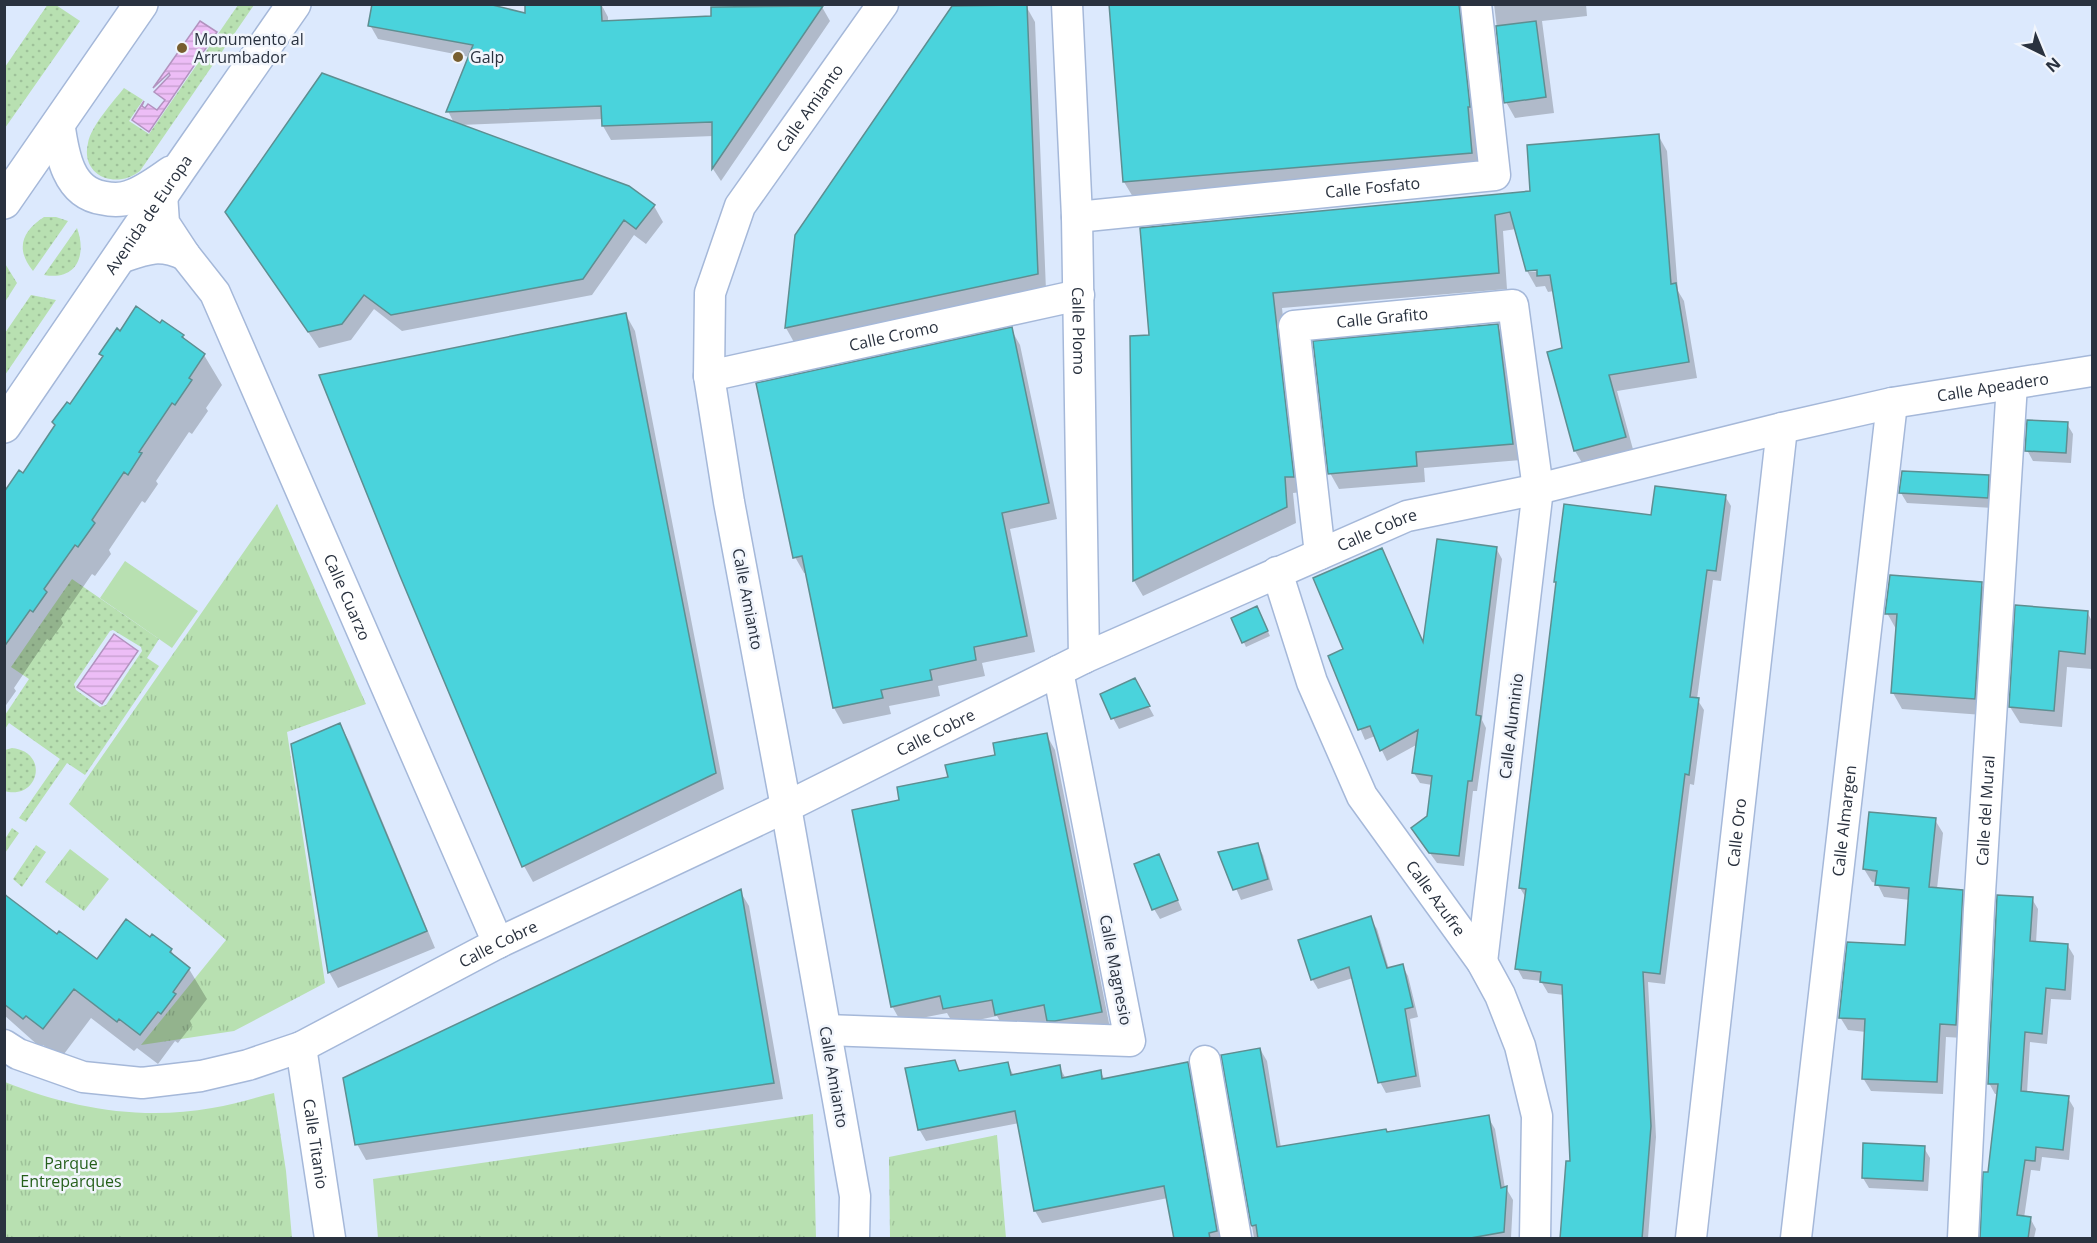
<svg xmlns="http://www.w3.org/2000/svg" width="2097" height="1243" font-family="'Open Sans',sans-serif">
  <defs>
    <pattern id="park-tufts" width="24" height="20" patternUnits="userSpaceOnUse" patternTransform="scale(1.5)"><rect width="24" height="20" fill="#b8e0b1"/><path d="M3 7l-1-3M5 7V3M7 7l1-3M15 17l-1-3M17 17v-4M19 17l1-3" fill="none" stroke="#9ec199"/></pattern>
    <pattern id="garden-dots" width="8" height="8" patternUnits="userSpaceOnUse" patternTransform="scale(1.5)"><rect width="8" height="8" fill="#b8e0b1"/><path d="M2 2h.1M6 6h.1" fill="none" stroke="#9ec199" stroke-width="1.8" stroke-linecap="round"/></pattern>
    <pattern id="water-rules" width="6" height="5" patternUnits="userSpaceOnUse" patternTransform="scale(1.5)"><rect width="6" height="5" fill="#edbdf6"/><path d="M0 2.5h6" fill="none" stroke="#cba3d4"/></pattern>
  </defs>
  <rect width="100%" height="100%" fill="#dce9fd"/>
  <path fill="#b8e0b1" d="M125,561L198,611L172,648L100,598Z"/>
  <path fill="url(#park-tufts)" d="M277,504L366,704L287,732L325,983L234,1031L141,1045L226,940L69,804Z
    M70,849L109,879L84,911L45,882Z
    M5,1082C70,1108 141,1121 212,1108C233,1105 253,1098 274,1093L286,1171L292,1238H5Z
    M813,1114L816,1238H378L373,1179Z
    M997,1135L1006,1238H890L889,1157Z"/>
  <path fill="url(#garden-dots)" fill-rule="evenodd" d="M48,4L56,5L80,21L5,128V67Z
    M238,5H254L140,171C116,190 80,176 88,143C91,126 113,102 124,88L143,100L129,121L149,134Z
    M44,217H56L68,221L33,271C15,249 22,231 44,217Z
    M77,228C87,255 77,281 44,275Z
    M4,262L17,283L5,302H4Z
    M31,295L56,300L5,375V333Z
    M72,579L159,639L147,658L159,666L85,775L67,763L26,822L19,818L60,759L9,723L5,729V715L29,679L11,667ZM113,630L141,647L142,651L106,705L100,707L76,690L74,684L110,631Z
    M12,748C50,752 39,801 4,791L5,750Z
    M12,828L19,833L5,853V839Z
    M36,845L46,852L22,887L13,879Z"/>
  <path fill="url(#water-rules)" stroke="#b293bf" stroke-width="1.5" d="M200,21L217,32L149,132L132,120L144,101L142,106L145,108L148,104L157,110L165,100L154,92L170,75L169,73L153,88Z
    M114,634L138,651L102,704L77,687Z"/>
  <path fill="#0003" fill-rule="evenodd" d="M601,4L608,17V22L713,18V8L822,7L830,21L721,181L713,169V136L611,140L603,126V119L460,125L654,206L663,222L646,244L634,235L592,295L402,331L374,309L351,340L319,348L226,212L454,123L448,111L470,57L378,39L370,25L527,15Z
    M1110,4H1478L1480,168L1133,197L1124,182Z
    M1494,4H1586L1587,16L1542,21L1554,113L1515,118L1506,102Z
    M1026,6L1035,22L1046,290L795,344L786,328L796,235Z
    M1658,135L1667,151L1678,291L1684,301L1697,378L1617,391L1634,453L1584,466L1575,451L1564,349L1554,291L1548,292L1545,286L1536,287L1527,271L1516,229L1503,231L1507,289L1282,308L1302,492L1293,493L1296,523L1143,596L1134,581L1132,338L1150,336L1532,192ZM1544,268V271L1529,272V269Z
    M626,315L635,331L724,789L533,882L524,866L401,576Z
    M161,325L183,336L187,343L204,355L222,385L206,408L208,411L192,434L189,432L156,481L158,484L145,503L142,501L109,550L111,554L95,576L92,574L61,619L63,623L50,641L47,639L14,688L16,691L4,708V501L103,358L101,354L120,333Z
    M1497,325L1507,341L1521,460L1424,468L1425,482L1339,489L1330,473Z
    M1011,329L1020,345L1057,519L1010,529L1035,652L982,663L985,676L938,686L940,696L889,706L891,714L843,724L834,708L807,573H804L795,557Z
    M2067,424L2073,434L2071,463L2033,461L2027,450Z
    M1988,477L1994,487L1993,508L1907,503L1901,493Z
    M1725,496L1731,506L1721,581L1713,580L1697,699L1704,710L1694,785L1690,784L1665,984L1648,982L1656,1137L1648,1238H1562L1572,1163L1564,995L1548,993L1541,981L1523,979L1517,968L1526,898L1520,888L1652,517Z
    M1496,548L1502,559L1482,720L1486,728L1477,791H1473L1464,866L1437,863L1419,838L1429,816L1432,785L1420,783L1414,773L1418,744L1387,761L1375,736L1365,740L1330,657L1345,650L1382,550L1424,645Z
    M1981,584L1991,600L1983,715L1902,709L1893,693L1896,629L1887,613Z
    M2087,612L2092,621V669L2067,667L2062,727L2020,723L2010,707Z
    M1259,613L1270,636L1246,647L1233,619Z
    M1134,680L1154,716L1119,729L1113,718Z
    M340,725L349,741L435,948L338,988L329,972Z
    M1046,734L1055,750L1110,1028L1058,1036L1049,1021L1005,1030L997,1016L954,1025L947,1013L901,1022L892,1006L901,801Z
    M1935,820L1943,833L1937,889L1962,891L1970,904L1963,1038L1946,1037L1943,1094L1871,1091L1863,1078L1866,1032L1848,1030L1840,1017L1906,947L1910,900L1884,897L1877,883L1872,882L1864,869Z
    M1257,844L1263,855L1273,890L1241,900L1221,853Z
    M1159,856L1182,910L1160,919L1154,909Z
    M4,891L10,900L57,936L97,961L150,939L171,950L176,959L189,969L207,999L190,1021L192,1025L178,1043L175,1041L158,1064L137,1048L134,1051L91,1018L61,1058L43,1045L41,1048L4,1015Z
    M740,891L749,906L783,1099L366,1160L357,1144Z
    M2032,899L2038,909L2036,943L2068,946L2074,956L2071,1000L2051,999L2047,1044L2030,1042L2027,1093L2068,1098L2074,1108L2069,1160L2042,1157L2040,1171L2031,1170L2024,1218H2030L2036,1229L2034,1238H1982L1998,1094H1995L1989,1083Z
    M1370,918L1377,929L1389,969L1402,965L1408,976L1418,1017L1410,1019L1421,1087L1386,1093L1380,1082L1353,978L1318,989L1312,979Z
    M1260,1049L1267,1061L1281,1148L1488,1117L1495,1129L1505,1188H1506L1513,1200L1511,1238H1254L1223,1057Z
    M954,1061L961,1073L1007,1063L1014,1076L1059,1066L1066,1079L1100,1071L1105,1080L1187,1064L1194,1076L1222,1238H1176L1168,1198L1042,1223L1035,1211L1019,1123L926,1141L919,1129Z
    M1924,1148L1930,1158L1928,1191L1869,1188L1863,1178Z"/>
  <path fill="#4ad3dc" stroke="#5e8e91" stroke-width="1.5" d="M372,4H488L525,13V4H601L602,21L711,16V7L823,6L712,169V122L602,126L601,106L446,112L473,45L368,26Z
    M1109,4H1459L1470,107H1468L1472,153L1123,182Z
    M1027,5L1038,274L785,328L795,235L952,6Z
    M1536,21L1546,97L1504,103L1496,26Z
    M322,73L629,186L655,205L636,229L624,220L583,279L391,315L364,295L342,324L308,332L225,212Z
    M1659,134L1671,284L1676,283L1689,362L1609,375L1626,437L1574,451L1547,352L1562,348L1550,275L1537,276V270L1526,271L1510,212L1495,215L1499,273L1273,293L1294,477H1285L1287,507L1133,581L1130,336L1149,335L1140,228L1530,191L1527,145Z
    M136,306L160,323L162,320L184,335L182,337L205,354L189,378L192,380L175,405L172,403L139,452L142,453L128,475L124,472L92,520L95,523L78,547L75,545L44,589L47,592L33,612L30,610L4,647V492L19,470L23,473L55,425L52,422L67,402L70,404L103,356L99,354L117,328L120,331Z
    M626,313L716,773L522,867L400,576L319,375Z
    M1498,324L1513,444L1416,452L1417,466L1328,474L1313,341Z
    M1012,327L1049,503L1002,513L1027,636L974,647L976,660L930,670L932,680L881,690L883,698L833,708L802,556L793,558L756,383Z
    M2027,420L2068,422L2066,453L2025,451Z
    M1902,471L1989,475L1988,498L1899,493Z
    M1655,486L1726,495L1716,571L1707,570L1690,697L1699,698L1689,775L1685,774L1660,974L1643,972L1651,1126L1642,1239H1560L1566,1161H1570L1562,985L1540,982L1541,972L1515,969L1526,889L1519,888L1556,582H1554L1564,504L1651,515Z
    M1437,539L1497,547L1476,715L1481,716L1472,781H1468L1459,856L1429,853L1411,828L1427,816L1432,776L1412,773L1418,730L1380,751L1370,726L1358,730L1328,656L1343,649L1313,578L1382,548L1423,642Z
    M1890,575L1982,582L1975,699L1891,693L1897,614H1885Z
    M2015,605L2088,611L2085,654L2059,651L2054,711L2009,707Z
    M1257,606L1268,631L1242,643L1231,618Z
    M1135,678L1150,706L1111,719L1100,694Z
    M340,723L427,931L328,973L291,744Z
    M1047,733L1102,1012L1055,1021H1047L1044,1005L995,1015L992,1000L943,1009L940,996L891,1007L852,810L899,800L897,787L948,777L945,765L995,755L993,743Z
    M1869,812L1936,818L1929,887L1963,890L1956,1025L1940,1024L1937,1082L1862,1079L1865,1019L1839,1018L1847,942L1905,945L1909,888L1875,885L1877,871L1863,869Z
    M1258,843L1268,879L1233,890L1218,852Z
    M1159,854L1178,900L1152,910L1134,864Z
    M741,889L774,1083L355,1145L343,1078Z
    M4,894L57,934L59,931L97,959L126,919L150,937L152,934L172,949L170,952L190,968L173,992L176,994L161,1014L158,1012L140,1035L119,1019L117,1022L74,989L43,1029L26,1016L23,1019L4,1004Z
    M1997,895L2033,897L2030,941L2068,944L2065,990L2046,988L2042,1034L2025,1032L2021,1091L2069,1096L2063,1150L2036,1147L2035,1161L2025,1160L2017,1215L2031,1217L2028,1239H1980L1983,1172H1988L1998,1084H1988Z
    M1371,916L1387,968L1403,964L1413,1007L1405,1009L1416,1076L1378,1083L1349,967L1311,980L1298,940Z
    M1260,1048L1277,1147L1386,1129L1387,1132L1489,1115L1501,1188L1507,1186L1504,1232L1465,1239H1258L1256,1225L1252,1226L1251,1225L1221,1055Z
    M955,1060L959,1071L1008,1062L1011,1075L1060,1065L1062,1078L1101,1070L1102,1079L1188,1062L1217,1231L1209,1233L1210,1239H1174L1164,1186L1034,1211L1015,1111L918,1130L905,1068Z
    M1863,1143L1925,1146L1923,1181L1862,1178Z"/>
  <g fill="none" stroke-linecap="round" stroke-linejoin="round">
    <g stroke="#a5b8d9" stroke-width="33">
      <g id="street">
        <path id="s1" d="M1067,4L1077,217L1084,658"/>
        <path id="s2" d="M1077,217L1495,175L1476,4"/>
        <path id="s3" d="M185,255L215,293L498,943"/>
        <path d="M120,258C146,249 159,243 185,255L164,223L162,194"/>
        <path id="s4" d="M709,376L1079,295"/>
        <path id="s5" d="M1320,554L1294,326L1513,305L1538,489L1482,962"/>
        <path id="s6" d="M1277,572L1312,682L1362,796L1482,962L1500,995L1520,1046L1537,1116L1535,1238"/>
        <path d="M826,1030L1130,1041L1058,671"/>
        <path id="s7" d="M4,1045L18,1054L83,1077L142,1083L201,1076L248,1065L301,1047L498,943L786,807L1084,658L1407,516L1538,489L1782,428L1892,403L2092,371"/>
        <path id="s8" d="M301,1047L330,1238"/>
        <path d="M1205,1061L1236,1238"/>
        <path id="s9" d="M854,1238L855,1196L786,807L729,502L709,376L710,293L740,206L883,4"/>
        <path id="s10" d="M1691,1238L1782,428"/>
        <path id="s11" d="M1796,1238L1892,403"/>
        <path id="s12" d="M1963,1238L1979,909L2012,384"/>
      </g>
    </g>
    <g stroke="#a5b8d9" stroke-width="36">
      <g id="primary">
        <path d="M58,125C62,154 68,193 103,198C112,200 122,200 130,197C145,192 158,182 171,173"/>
        <path d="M4,202L141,4"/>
        <path id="s13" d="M4,426L180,168L294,4"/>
      </g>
    </g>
    <use href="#street" stroke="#fff" stroke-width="30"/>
    <use href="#primary" stroke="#fff" stroke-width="33"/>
  </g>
  <g fill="#775e2f" stroke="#f1f5fc" stroke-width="2">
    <circle cx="182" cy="48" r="6"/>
    <circle cx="458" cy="57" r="6"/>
  </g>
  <g text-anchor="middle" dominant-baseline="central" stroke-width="5" stroke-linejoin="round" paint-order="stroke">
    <g font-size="16" fill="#2a323f" stroke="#f1f5fc" text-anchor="start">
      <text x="194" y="39">Monumento al<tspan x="194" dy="18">Arrumbador</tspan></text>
      <text x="470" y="57">Galp</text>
    </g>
    <g font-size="16" fill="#2a323f" stroke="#f1f5fc">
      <text stroke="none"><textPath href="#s9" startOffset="1170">Calle Amianto</textPath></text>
      <text stroke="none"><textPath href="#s2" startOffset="297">Calle Fosfato</textPath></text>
      <text stroke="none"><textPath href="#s13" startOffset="256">Avenida de Europa</textPath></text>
      <text stroke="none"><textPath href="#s5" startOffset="318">Calle Grafito</textPath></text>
      <text stroke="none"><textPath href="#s1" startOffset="327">Calle Plomo</textPath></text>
      <text stroke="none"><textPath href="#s4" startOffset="189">Calle Cromo</textPath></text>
      <text stroke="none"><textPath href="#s7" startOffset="2136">Calle Apeadero</textPath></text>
      <text stroke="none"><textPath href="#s7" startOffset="1503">Calle Cobre</textPath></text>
      <text stroke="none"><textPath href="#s3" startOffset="380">Calle Cuarzo</textPath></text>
      <text transform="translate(748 599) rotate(79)">Calle Amianto</text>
      <text transform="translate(1511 726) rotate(-83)">Calle Aluminio</text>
      <text stroke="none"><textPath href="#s7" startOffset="1017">Calle Cobre</textPath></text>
      <text stroke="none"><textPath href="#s12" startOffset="428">Calle del Mural</textPath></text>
      <text stroke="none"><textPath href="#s11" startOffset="420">Calle Almargen</textPath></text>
      <text stroke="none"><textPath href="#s10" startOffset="408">Calle Oro</textPath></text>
      <text stroke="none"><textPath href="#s6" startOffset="366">Calle Azufre</textPath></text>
      <text stroke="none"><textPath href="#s7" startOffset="531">Calle Cobre</textPath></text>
      <text transform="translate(1116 970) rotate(79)">Calle Magnesio</text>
      <text transform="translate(834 1077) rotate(80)">Calle Amianto</text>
      <text stroke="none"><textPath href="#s8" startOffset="98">Calle Titanio</textPath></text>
    </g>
    <g font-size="16" fill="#255f1b" stroke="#f1f5fc">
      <text x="71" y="1163">Parque<tspan x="71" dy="18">Entreparques</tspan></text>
    </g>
  </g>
  <rect width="2097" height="1243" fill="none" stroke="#2a323f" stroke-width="12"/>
  <g transform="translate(2043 54) rotate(137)" stroke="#f1f5fc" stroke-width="4.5" paint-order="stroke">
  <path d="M0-4.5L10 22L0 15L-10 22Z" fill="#2a323f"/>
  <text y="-9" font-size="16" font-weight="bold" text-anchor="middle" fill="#2a323f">N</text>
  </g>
</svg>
